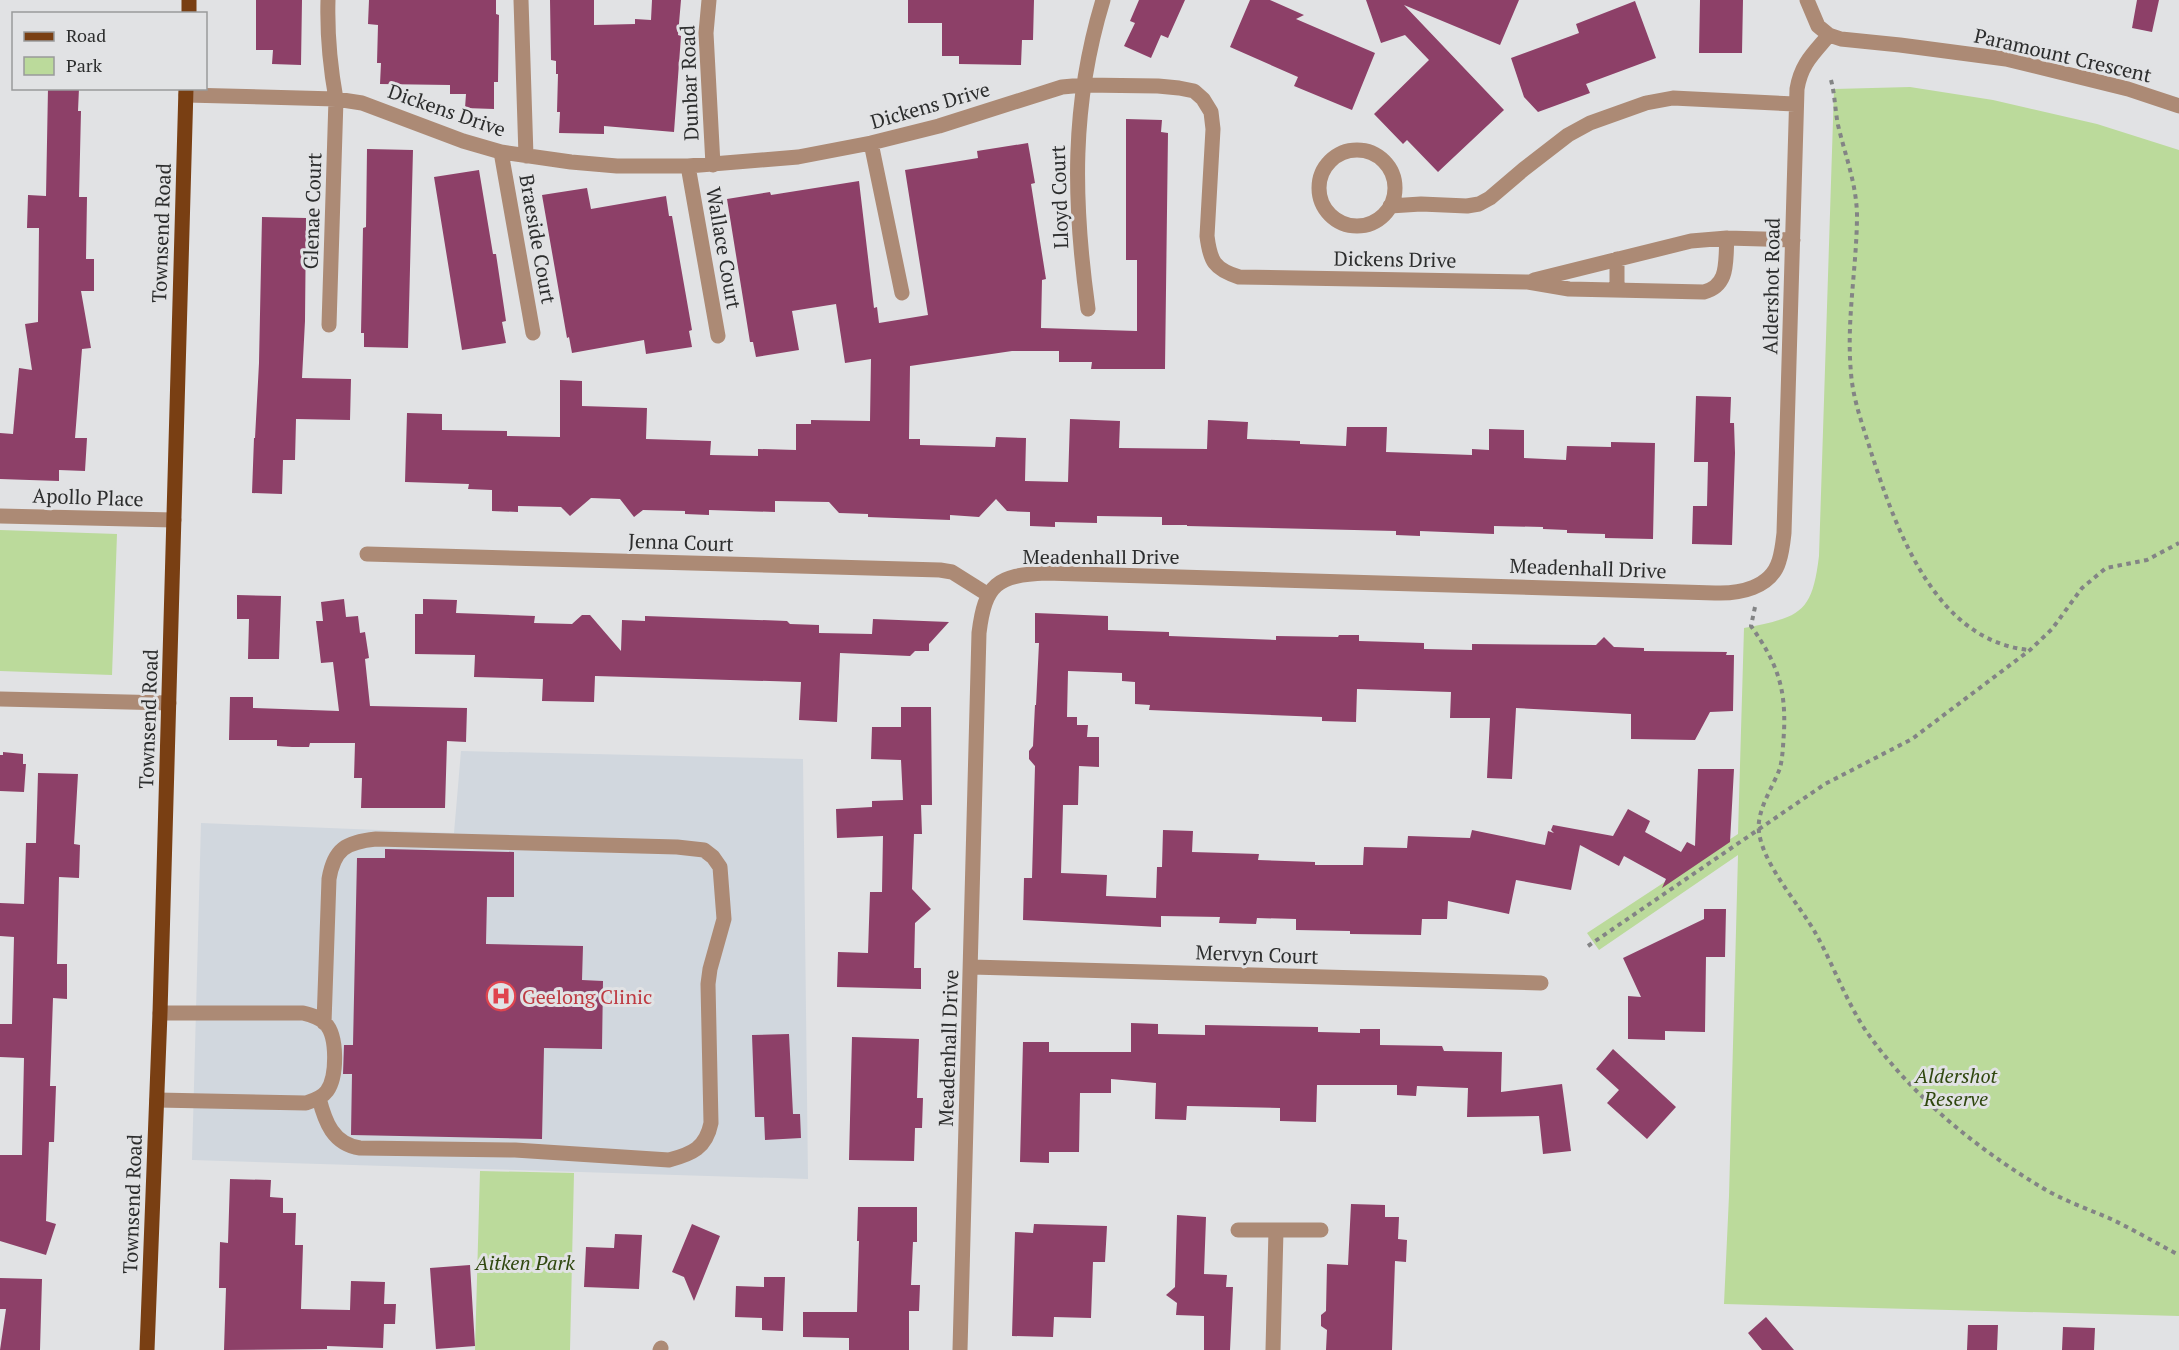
<svg xmlns="http://www.w3.org/2000/svg" width="2179" height="1350" font-family="'PT Serif',serif">
  <rect width="100%" height="100%" fill="#e1e2e4"/>
  <path fill="#d1d7de" d="M461,751L803,759L808,1179L192,1160L201,823L454,833Z"/>
  <path fill="#bbda9b" d="M1910,87L1993,100L2097,124L2179,150V1316L1724,1304L1729,1196L1738,855L1599,950L1587,933L1738,834L1744,628C1800,617 1812,614 1819,556L1834,89Z
    M0,530L117,534L112,675L0,671Z
    M480,1171L574,1173L570,1350H475Z"/>
  <path fill="#8d4068" d="M256,0H302L301,65L272,64L273,50H256Z
    M369,0H496V14L499,15L498,82H494V109L465,108L466,94H450V85L380,84L381,63H377L378,25L368,24Z
    M550,0H594V25L635,24V19L651,20L652,0H681L678,35L681,36L674,132L604,126V134L559,133L560,112H557L558,74H556V61L551,60Z
    M908,0H1034L1033,40H1022L1021,65L959,64V56H942V23H908Z
    M1139,0H1185L1168,38L1161,35L1151,58L1124,46L1135,23L1130,21Z
    M1250,0H1270L1304,15L1296,19L1375,53L1352,110L1294,86L1298,77L1230,47Z
    M1366,0H1519L1500,45L1404,5L1504,110L1438,172L1407,140L1403,144L1374,114L1429,60L1405,35L1381,43Z
    M1700,0H1743L1742,53H1699Z
    M2137,0H2159L2152,32L2132,28Z
    M1635,1L1656,58L1586,84L1590,93L1538,112L1524,97L1511,58L1579,33L1576,24Z
    M48,88H79L78,111H81L79,197H87L86,259H94V291H81L91,348L82,349L75,438H87L85,471L59,470V481L0,479V433L13,434L19,368L32,370L25,324L38,322L39,228H27L28,195L46,196Z
    M1126,119L1162,120L1161,132L1168,133L1165,369H1091L1092,362H1059V351H1012L910,366L909,439H920V445L995,447L996,437L1026,438L1025,481L1068,482L1070,419L1120,421L1119,448L1207,449L1208,420L1248,422L1247,439L1300,441V444L1346,446L1347,427H1387L1386,452L1472,455V449L1489,450V429L1524,430V458L1566,460L1567,446L1611,447V442L1655,443L1653,539L1605,538V534L1567,533V530L1543,529V527L1494,526V534L1420,531V536L1396,535V531L1187,526V525H1162V517L1097,516V523L1055,522V527L1030,526V512L1007,511L996,499L979,517L950,515V520L868,517V514L839,513L829,502L775,501V512L709,510V515L685,514V511L643,510L634,517L620,499L591,498L570,516L561,507L518,506V512L492,511V490L468,489L469,484L405,482L407,413L442,414V430L507,431V436L560,437V380L582,381V406L647,408L646,439L711,441L710,455L758,456V449L796,450V424H811V420L870,421L871,359L845,363L836,304L792,311L799,350L756,357L753,342H750L727,199L770,192L771,195L859,181L874,308L877,307L879,323L928,315L905,170L978,158L977,151L1028,143L1035,183L1031,184L1046,279L1042,280L1041,328L1137,331V260H1126Z
    M367,149L413,150L408,348L364,347V333H361L362,282L363,228L366,227Z
    M479,170L493,254H496L506,321L502,322L506,343L462,350L434,177Z
    M587,188L591,209L666,196L669,216H672L692,330L689,331L692,347L646,354L644,340L572,353L569,337L567,338L542,195Z
    M262,217L306,218L305,321L302,378L351,379L350,420L296,419L295,460H283L282,494L252,493L254,438H255L259,363Z
    M1696,396L1731,397L1730,423H1734L1735,453L1732,545L1692,544L1693,506H1707L1708,462H1694Z
    M237,595L281,596L279,659H248L249,619H237Z
    M344,599L346,617L358,616L360,633L365,632L369,658L365,659L370,706L467,708L466,742L447,741L445,808H361L362,778H354L355,743H310L309,747H292L277,746V740H229L230,697H253V708L339,711L333,662L321,663L316,621H323L321,602Z
    M423,599L457,600L456,613L535,616L534,623L572,624L582,615H590L621,651L622,620L645,621V616L787,621L790,624L819,625V633L872,634L873,619L949,622L929,644V651H915L910,656L840,653L837,722L799,720L801,682L595,676L594,702L542,701L543,679L474,677L475,655L415,654V614H423Z
    M1035,613L1108,616V630L1169,632V636L1276,640V636L1338,637L1339,635H1359V641L1424,643V649L1472,650V644L1596,645L1604,637L1614,647L1644,648V651L1727,652L1726,655H1734L1733,711L1710,712L1695,740L1631,739V714L1516,708L1512,779L1487,778L1490,718H1450L1451,692L1357,689L1356,722L1322,721V717L1149,710L1150,705L1135,704V682L1122,681V673L1068,671L1067,717H1077V725H1088L1087,737H1099V767L1079,766L1078,805H1063L1061,873L1107,875L1106,896L1156,898L1157,867H1162L1163,830L1193,831L1192,852L1259,854L1258,860L1315,862V865H1363L1364,847L1407,848L1408,836L1470,838L1472,830L1545,845L1548,831L1554,833L1551,830L1553,825L1613,836L1628,809L1650,821L1645,832L1681,852L1687,842L1695,846L1698,769H1734L1730,842L1662,888L1666,879L1624,856L1619,866L1580,845L1571,890L1516,880L1509,914L1448,901L1447,919H1422L1421,935L1350,934V931L1296,930V919L1257,918L1256,924L1219,923L1220,917L1161,916V927L1023,920L1024,878H1032L1035,766L1029,759V751L1033,746L1035,705H1036L1039,643H1035Z
    M901,707H931L932,805H921L922,834H914L912,889L931,909L915,923L914,968H921V989L837,987L838,952L868,953L870,892H882L883,836L837,838L836,809L872,807V801L903,800L901,760L871,759L872,727H901Z
    M3,752L23,754V764H26L24,792L0,791V755H3Z
    M38,773L78,774L74,844L80,845L79,878L59,877L57,964H67V999L53,998L50,1086H56L54,1142H49L46,1221L56,1224L46,1255L0,1241V1155H22L24,1058L0,1057V1024H12L14,937L0,936V903L24,904L26,843H36Z
    M385,849L514,852V897H487L486,944L583,946L582,980L603,981L602,1049L544,1048L542,1139L351,1135L352,1074H343L344,1045H353L357,858H385Z
    M1704,909H1726L1725,957H1706L1705,1032L1665,1031V1040L1628,1039V996L1641,997L1623,958L1704,919Z
    M1131,1023L1158,1024V1034L1205,1035V1025L1318,1027V1032L1360,1033V1029H1380V1045L1442,1046L1444,1051L1502,1052L1501,1092L1562,1084L1571,1151L1543,1154L1539,1116L1467,1117L1468,1088L1417,1086L1416,1096L1397,1095V1085H1317L1316,1122L1280,1121V1108L1187,1106L1186,1120L1155,1119L1156,1083L1111,1079V1093H1080L1079,1152H1049V1163L1020,1162L1023,1042H1049V1052H1131Z
    M789,1034L793,1114H800L801,1138L765,1140L764,1117H755L752,1035Z
    M852,1037L919,1039L917,1098H923L922,1128H915L914,1161L849,1160Z
    M1613,1049L1676,1107L1647,1139L1607,1103L1619,1090L1596,1069Z
    M230,1179L271,1180L270,1197L283,1198V1213H296L295,1245H303L301,1309L350,1310L351,1281L385,1282L384,1304H396L395,1324H384L383,1348L327,1346V1349L224,1350L226,1288H219L220,1242L228,1243Z
    M1351,1204L1385,1205V1217H1399L1398,1239L1407,1240L1406,1262L1395,1261L1392,1350H1326L1327,1330L1321,1326V1315L1326,1311L1327,1264L1348,1265Z
    M858,1207H917V1242H913L911,1285H920L919,1311H909V1350H849V1338L803,1337V1312H857L859,1241H857Z
    M1177,1215L1206,1217L1204,1274L1227,1275L1226,1287H1233L1230,1350H1204V1316L1176,1315L1177,1303L1166,1295L1175,1287Z
    M692,1224L720,1236L694,1301L684,1277L672,1272Z
    M1034,1224L1107,1226L1105,1262H1093L1091,1318L1054,1317L1053,1337L1012,1336L1015,1232L1033,1233Z
    M615,1234L642,1235L639,1289L584,1287L586,1247L614,1248Z
    M470,1265L475,1346L436,1349L430,1268Z
    M764,1277H785L783,1331L762,1330V1318L735,1317L736,1286L764,1287Z
    M0,1278L42,1279L40,1350H0L6,1309H0Z
    M1766,1317L1794,1350H1762L1748,1333Z
    M1968,1325H1998L1997,1350H1967Z
    M2063,1327L2095,1328L2094,1350H2062Z"/>
  <g fill="none" stroke-linecap="round" stroke-linejoin="round">
    <path stroke="#838485" stroke-width="4" stroke-dasharray="4.5 4.5" stroke-linecap="butt" d="M1831,80C1835,95 1835,110 1838,125C1845,155 1856,182 1857,214C1857,267 1846,320 1851,373C1853,400 1863,426 1871,452C1896,529 1935,641 2029,650
      M1755,607L1751,626C1777,663 1786,687 1784,732C1783,744 1783,756 1780,768C1773,787 1756,811 1759,832C1763,865 1800,905 1816,934C1835,968 1848,1007 1871,1038C1916,1099 1976,1148 2041,1187C2062,1200 2088,1209 2111,1219C2134,1230 2156,1243 2179,1255
      M1588,946L1825,784L1912,739L2030,650L2052,629L2082,588L2106,568L2147,560L2179,543"/>
    <path stroke="#ac8a75" stroke-width="15" d="M328,0C327,34 330,66 336,99L329,325
      M521,0L526,156
      M709,0L706,33L713,165
      M1807,0L1818,26L1829,35L1841,39L1900,45L2006,59L2128,89L2179,106
      M186,95L336,99L362,103L463,141L501,152L571,162L617,166H688L798,157L871,143L939,126L1062,87L1084,85L1158,86L1179,88L1194,91L1203,99L1211,112L1213,129L1207,236C1210,261 1214,269 1239,277L1528,282L1569,289L1704,292C1730,285 1725,260 1727,238
      M871,143L902,293
      M1319 188a38 38 0 1 1 76 0a38 38 0 1 1-76 0Z
      M501,152L533,333
      M688,166L718,336
      M1390,206L1421,204L1467,206L1479,204L1490,198L1524,169L1568,135L1590,123L1646,103L1673,98L1795,104
      M1534,280L1691,241L1727,238L1793,240
      M1617,290V259
      M1088,309C1073,201 1071,105 1103,0
      M0,516L174,520
      M367,554L940,570L952,572L987,594
      M0,699L169,703
      M971,967L1541,983
      M319,1098C325,1122 333,1144 360,1148L515,1150L669,1160C692,1154 706,1148 711,1123L708,984L710,969L724,919L720,867L713,857L704,850L677,847L376,839C346,842 334,849 329,879L324,1023
      M157,1100L306,1103C314,1100 322,1098 327,1091C337,1077 338,1036 325,1023C319,1017 311,1015 303,1013H160
      M1238,1230H1321
      M660,1350L661,1348
      M960,1350L979,633C985,584 997,575 1046,573L1715,593C1739,594 1771,588 1779,561C1782,552 1783,542 1784,533L1797,89C1801,64 1813,54 1829,35
      M1273,1350L1276,1230"/>
    <path stroke="#793f13" stroke-width="15" d="M189,14V0
      M147,1350L160,1013L186,88"/>
  </g>
  <defs>
    <g id="hospital-ring" transform="scale(1.5)"><circle r="9.5" fill="#e1e2e4" stroke="#e0444e" stroke-width="1.5"/><path d="M-5-5h3v3.5h4V-5h3V5h-3V1.5h-4V5h-3Z" fill="#e0444e"/></g>
  </defs>
  <g fill-rule="evenodd">
    <use href="#hospital-ring" x="501" y="996"/>
  </g>
  <g text-anchor="middle" dominant-baseline="central" stroke-width="6" stroke-linejoin="round" paint-order="stroke">
    <g font-size="20" fill="#2c2d2d" stroke="#e1e2e4">
      <text transform="translate(2063 55) rotate(13)">Paramount Crescent</text>
      <text transform="translate(689 83) rotate(-92)">Dunbar Road</text>
      <text transform="translate(930 105) rotate(-16)">Dickens Drive</text>
      <text transform="translate(447 110) rotate(19)">Dickens Drive</text>
      <text transform="translate(1059 197) rotate(-92)">Lloyd Court</text>
      <text transform="translate(312 211) rotate(-88)">Glenae Court</text>
      <text transform="translate(161 233) rotate(-88)">Townsend Road</text>
      <text transform="translate(538 239) rotate(80)">Braeside Court</text>
      <text transform="translate(724 248) rotate(80)">Wallace Court</text>
      <text transform="translate(1395 259) rotate(1)">Dickens Drive</text>
      <text transform="translate(1771 286) rotate(-89)">Aldershot Road</text>
      <text transform="translate(88 497) rotate(2)">Apollo Place</text>
      <text transform="translate(681 542) rotate(2)">Jenna Court</text>
      <text x="1101" y="556">Meadenhall Drive</text>
      <text transform="translate(1588 568) rotate(2)">Meadenhall Drive</text>
      <text transform="translate(148 719) rotate(-88)">Townsend Road</text>
      <text transform="translate(1257 954) rotate(2)">Mervyn Court</text>
      <text transform="translate(948 1048) rotate(-88)">Meadenhall Drive</text>
      <text transform="translate(132 1204) rotate(-88)">Townsend Road</text>
    </g>
    <g font-size="20" fill="#be3a42" stroke="#e1e2e4" text-anchor="start">
      <text x="522" y="996">Geelong Clinic</text>
    </g>
    <g font-size="20" font-style="italic" fill="#2f470e" stroke="#e1e2e4">
      <text x="1956" y="1075">Aldershot<tspan x="1956" dy="23">Reserve</tspan></text>
      <text x="525" y="1262">Aitken Park</text>
    </g>
  </g>
  <rect x="12" y="12" width="195" height="78" fill="#e1e2e4" stroke="#999a9b" stroke-width="1.5"/>
  <rect x="24" y="32" width="30" height="9" fill="#793f13" stroke="#999a9b" stroke-width="1.5"/>
  <text x="66" y="42" font-size="18" fill="#2c2d2d">Road</text>
  <rect x="24" y="57" width="30" height="18" fill="#bbda9b" stroke="#999a9b" stroke-width="1.5"/>
  <text x="66" y="72" font-size="18" fill="#2c2d2d">Park</text>
</svg>
